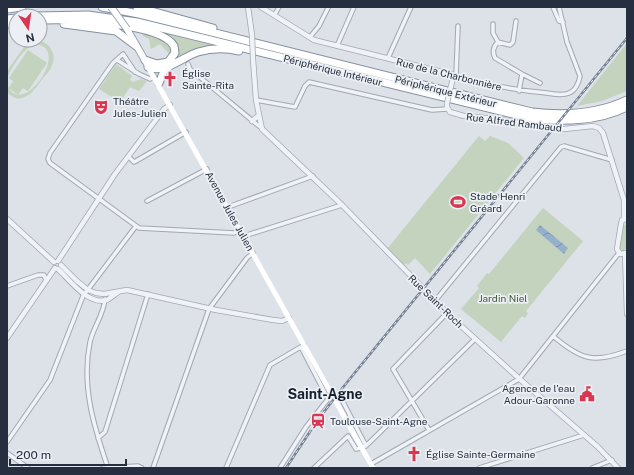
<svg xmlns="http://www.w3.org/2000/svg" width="634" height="475" font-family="'Public Sans',sans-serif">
  <defs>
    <pattern id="forest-crowns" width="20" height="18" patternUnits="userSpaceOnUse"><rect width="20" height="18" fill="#c3d3bd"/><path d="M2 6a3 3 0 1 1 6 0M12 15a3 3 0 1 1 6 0" fill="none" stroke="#a7b5a4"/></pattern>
    <pattern id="water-waves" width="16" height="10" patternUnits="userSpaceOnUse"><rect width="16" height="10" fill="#94b0cb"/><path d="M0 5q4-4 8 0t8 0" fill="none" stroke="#7990a6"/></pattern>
  </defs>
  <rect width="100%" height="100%" fill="#dde1e8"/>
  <path fill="#c3d3bd" d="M161,32L217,46L174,60L177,56L176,43Z
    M29,40C32,41 41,41 45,43C52,47 55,56 53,62C52,68 47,74 43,78C34,91 22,108 7,92V85L9,88L13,81L9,78L28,50L47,63L28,91L23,88L18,95L9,88C23,114 65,57 42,46C38,43 32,44 28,48C20,54 11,69 7,78V71Z
    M627,43V91L602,101L577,106Z
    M116,64L132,76L130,80L133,82L141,79L147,81L139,91L130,87L120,102L99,89Z
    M479,136L485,141L490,136L508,143L524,158L430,274L415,258L408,265L406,263L404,265L387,249Z
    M543,208L583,241L526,311L528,313L525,318L522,316L501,342L461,309L479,288L477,286L487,273L489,274Z
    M627,224V247L625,251L621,252L619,249L623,225Z"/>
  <path fill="url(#forest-crowns)" d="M141,32L158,37L172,47L171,56L160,44L151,49L149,39L143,36Z"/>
  <path fill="url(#water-waves)" d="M540,225L568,248L564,254L536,230Z"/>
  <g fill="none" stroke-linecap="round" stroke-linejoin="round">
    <g stroke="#a2a8b2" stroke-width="5.5">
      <path id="minor" d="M553,7L559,21L563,22
        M275,14L279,7
        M516,21L513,42L510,45L498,42C493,47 492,52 495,58L522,74L519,91
        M493,24V33L498,42
        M310,37L319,26L328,8
        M337,46L354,7
        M388,58L411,7
        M117,60L139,74L150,79L154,76
        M188,64L190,69L260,127
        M135,72L123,54L113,63L50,153L48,159L50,163L139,228L234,233L240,230
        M522,74L540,83
        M454,75C485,85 515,90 547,93C554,94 562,96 569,93C575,91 579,83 580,76L567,42L559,7
        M456,76L458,26
        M256,100L295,107L305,86L309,82L432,110L447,109
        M129,157L134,162L136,161L186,132
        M147,201L207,169
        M228,207L313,176
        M244,236L342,205
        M7,286L38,275H44L46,280
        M105,299C104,314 93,328 90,342C81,386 94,427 108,468
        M435,301L561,147L564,146L612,160
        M553,336C580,359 593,364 627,351
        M343,402L366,446
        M429,430L393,369L447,313
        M98,438L105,432L148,294
        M7,442L50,380L83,296L136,226
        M7,453L28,468
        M371,464L519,379L619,253
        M103,468L138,466L142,468
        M153,468L209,309L247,258L253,253
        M226,468L270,365L304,345
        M280,468L306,427L328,399L301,347
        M314,468L348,436L356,449L362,448L369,443L475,339
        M479,468L584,435
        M592,468L612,460"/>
    </g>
    <g stroke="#a2a8b2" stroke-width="6">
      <path id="tertiary" d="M248,7L252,35
        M261,7L314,40L454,75L451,86
        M253,59L256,100L262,129L342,205L450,316L523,382L598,447L618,468
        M447,103V107L450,112L464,116L497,119L535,127L564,129L593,126L599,128L603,133L624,200V219
        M252,121L258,116
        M7,219L54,262
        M625,253L627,314
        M626,253L620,254L617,249L621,224L622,220L627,219
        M58,261L115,174L164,109L170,105
        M61,265L77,281L88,290L96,293L104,294L127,290L216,310L273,320L282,321L289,318
        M58,269C69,279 88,306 107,300C111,298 115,294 120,291
        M7,338L55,268"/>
    </g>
    <g stroke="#9ba5b5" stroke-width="8">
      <path id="primary" d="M127,29L147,64"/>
    </g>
    <g stroke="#838fa0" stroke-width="9">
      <path id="motorway" d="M102,7L139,14L532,112C565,116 597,114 627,100
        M137,7L213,28
        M7,9L22,7
        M37,16L88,15L137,22L529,118C562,122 596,122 627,107
        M7,19L16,18
        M44,20C69,19 161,23 174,46L175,53L168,62L157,64L145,60
        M7,24L16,23
        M64,24L116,31L136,46
        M148,67C166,74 182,57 198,52C212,48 226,48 239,51
        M159,83L164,71L169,67"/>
    </g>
    <use href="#minor" stroke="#eff2f6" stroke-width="3.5"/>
    <use href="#tertiary" stroke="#eff2f6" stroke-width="4.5"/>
    <path stroke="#fff" stroke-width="5" d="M148,67L373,468"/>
    <use href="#primary" stroke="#fff" stroke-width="6"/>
    <use href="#motorway" stroke="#fff" stroke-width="7"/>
    <g stroke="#758093" stroke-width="2.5">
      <path id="rail" d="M286,468L317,421L340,391L627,38"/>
    </g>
    <use href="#rail" stroke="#ecf0f5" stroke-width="1" stroke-dasharray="3" stroke-linecap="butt"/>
    <g stroke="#a2a8b2" stroke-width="6" stroke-linecap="butt">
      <path id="tertiary-bridge" d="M252,35L253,59
        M447,103L451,86"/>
    </g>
    <g stroke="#9ba5b5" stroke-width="8" stroke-linecap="butt">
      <path id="primary-bridge" d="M111,7L127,29"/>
    </g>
    <use href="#tertiary-bridge" stroke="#eff2f6" stroke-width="4.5"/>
    <use href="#primary-bridge" stroke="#fff" stroke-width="6"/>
  </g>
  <defs>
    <g id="church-bare" transform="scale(1.2)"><path d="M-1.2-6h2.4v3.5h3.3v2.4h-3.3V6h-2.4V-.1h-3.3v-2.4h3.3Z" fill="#d93651" stroke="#ecf0f5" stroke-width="2.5" paint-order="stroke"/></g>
    <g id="theatre-bare" transform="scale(1.2)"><path d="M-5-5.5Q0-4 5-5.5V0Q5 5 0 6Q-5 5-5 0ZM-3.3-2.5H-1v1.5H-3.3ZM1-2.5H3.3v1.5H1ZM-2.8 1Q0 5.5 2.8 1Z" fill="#d93651" stroke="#ecf0f5" stroke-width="2.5" paint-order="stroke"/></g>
    <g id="stadium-bare" transform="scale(1.2)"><path d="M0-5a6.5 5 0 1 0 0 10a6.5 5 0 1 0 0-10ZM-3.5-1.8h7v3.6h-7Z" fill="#d93651" stroke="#ecf0f5" stroke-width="2.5" paint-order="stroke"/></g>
    <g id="civic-bare" transform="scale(1.2)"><path d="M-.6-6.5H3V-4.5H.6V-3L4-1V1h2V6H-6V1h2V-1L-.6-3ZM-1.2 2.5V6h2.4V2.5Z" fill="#d93651" stroke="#ecf0f5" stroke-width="2.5" paint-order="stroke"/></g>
    <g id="station-bare" transform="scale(1.2)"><path d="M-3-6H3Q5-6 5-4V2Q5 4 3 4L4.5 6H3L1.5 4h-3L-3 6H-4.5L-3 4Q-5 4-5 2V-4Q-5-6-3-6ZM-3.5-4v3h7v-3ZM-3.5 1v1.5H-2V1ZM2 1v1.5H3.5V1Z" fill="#d93651" stroke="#ecf0f5" stroke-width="2.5" paint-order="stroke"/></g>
  </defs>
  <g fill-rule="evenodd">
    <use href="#church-bare" x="170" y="79"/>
    <use href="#theatre-bare" x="101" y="107"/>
    <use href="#stadium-bare" x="458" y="202"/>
    <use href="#civic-bare" x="587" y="394"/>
    <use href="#station-bare" x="318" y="421"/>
    <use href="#church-bare" x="414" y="454"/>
  </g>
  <g text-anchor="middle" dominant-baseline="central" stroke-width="3.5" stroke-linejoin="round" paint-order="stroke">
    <g font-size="10" fill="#252f3f" stroke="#ecf0f5">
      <text transform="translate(333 70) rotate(14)">Périphérique Intérieur</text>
      <text transform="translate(449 74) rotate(14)">Rue de la Charbonnière</text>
      <text transform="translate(446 91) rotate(14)">Périphérique Extérieur</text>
      <text transform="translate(514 122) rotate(7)">Rue Alfred Rambaud</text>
      <text transform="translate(230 211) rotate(61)">Avenue Jules Julien</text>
      <text transform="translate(436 301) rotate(44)">Rue Saint-Roch</text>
    </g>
    <g font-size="10" fill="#252f3f" stroke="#ecf0f5" text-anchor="start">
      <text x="182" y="73">Église<tspan x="182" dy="12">Sainte-Rita</tspan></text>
      <text x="113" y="101">Théâtre<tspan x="113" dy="12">Jules-Julien</tspan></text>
      <text x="470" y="196">Stade Henri<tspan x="470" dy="12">Gréard</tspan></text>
      <text x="575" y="388" text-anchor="end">Agence de l'eau<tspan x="575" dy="12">Adour-Garonne</tspan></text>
      <text x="330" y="421">Toulouse-Saint-Agne</text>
      <text x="426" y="454">Église Sainte-Germaine</text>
    </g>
    <g font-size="10" fill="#3a5c31" stroke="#ecf0f5">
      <text x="503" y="298">Jardin Niel</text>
    </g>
    <g font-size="14" font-weight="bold" fill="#172030" stroke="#ecf0f5">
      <text x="325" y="394">Saint-Agne</text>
    </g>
  </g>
  <rect width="634" height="475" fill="none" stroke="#252f3f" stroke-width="16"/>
  <g transform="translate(28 28) rotate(167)"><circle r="19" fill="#ecf0f5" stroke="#9ca3ac"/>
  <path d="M0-3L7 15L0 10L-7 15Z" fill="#d93651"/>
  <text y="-6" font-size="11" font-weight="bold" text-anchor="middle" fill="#252f3f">N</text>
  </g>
  <path d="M10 459v6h116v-6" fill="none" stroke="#252f3f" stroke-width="2"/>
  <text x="16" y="459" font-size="12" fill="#252f3f" stroke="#ecf0f5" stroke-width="3" paint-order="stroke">200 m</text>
</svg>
